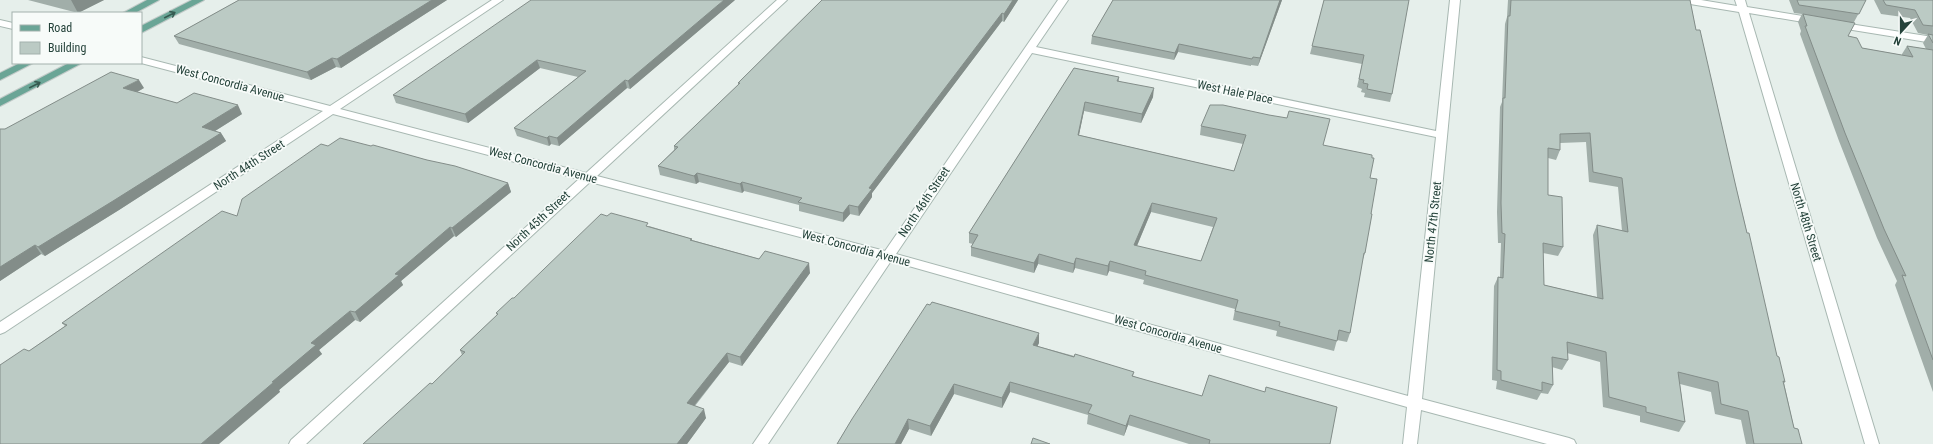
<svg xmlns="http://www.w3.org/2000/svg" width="1933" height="444" font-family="'Roboto Condensed',sans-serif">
  <rect width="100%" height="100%" fill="#e6efeb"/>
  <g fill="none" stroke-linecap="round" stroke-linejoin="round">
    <g stroke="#a8b8b2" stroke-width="2">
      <path id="minor" d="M492,0H503L340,109L586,173L777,0H787L597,176L885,251L1058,0H1068L1036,47L1436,131L1450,0H1460L1422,399L1569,438L1574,440L1576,444H1547L1421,410L1417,444H1403L1407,407L891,261L768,444H753L880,258L590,182L306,444H289L291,440L579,179L333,114L5,332L0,334V322L323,111L141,63V57L330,106ZM1032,53L1436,137L1408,396L896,254Z
        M1679,0H1701L1737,6L1735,0H1745L1747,7L1815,18L1820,21L1815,24L1749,13L1879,444H1865L1739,12L1684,3Z
        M0,20L13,23V29L0,26Z
        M1837,22L1933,37V43L1834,27L1832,25Z"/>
    </g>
    <g stroke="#c2cac8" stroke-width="2">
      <path id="major" d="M147,0H159L135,13H123Z
        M192,0H204L141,33V26Z
        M20,63H33L0,80V73Z
        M69,63H82L0,106V99Z"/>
    </g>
    <use href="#minor" fill="#fff" fill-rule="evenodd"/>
    <use href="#major" fill="#6aa596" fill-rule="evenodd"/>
  </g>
  <path fill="#a1aea9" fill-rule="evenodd" d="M28,0H104L78,13Z
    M239,0H447L341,68L336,67L311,80L179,44L174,36Z
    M735,0L630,89L627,88L559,146L551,144L549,146L517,136L514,128L578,77L540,68L468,123L396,103L393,95Z
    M822,0H1018L1004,22L1002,21L872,193V197L859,216L850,214L843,222L799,211V205L744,191L742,193L699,182L696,184L660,175L658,166L674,150V146L738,85V83Z
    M1113,0H1282L1258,66L1251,65V66L1178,52L1174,60L1091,44L1092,36Z
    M1324,0L1392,94L1390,102L1364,97L1365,93L1361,92L1362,89L1357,87L1362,64L1310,54Z
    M1508,0H1690L1696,30L1736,187L1777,356L1785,382L1784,383L1794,428L1802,444H1746L1741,420L1715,414L1711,392L1680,384L1685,422L1679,432L1640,422V416L1603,407L1600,362L1567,353L1568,360L1562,370L1552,367L1553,385L1548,394L1541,393L1537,400L1496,389L1497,381L1492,380L1494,286L1498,277H1500L1501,243H1498L1497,212L1500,107L1502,102L1505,24L1507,17ZM1586,142L1589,182L1618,187L1622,231L1597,225L1593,235L1597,297L1544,285L1543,253L1558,256L1563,247L1548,195V158L1556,160L1560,150V143Z
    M1789,0H1866L1854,22L1848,36L1862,48L1902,55V54L1907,46L1926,49L1923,43L1928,35L1918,33L1910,18L1881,14L1874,0H1933V392L1895,285L1897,281L1877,238L1839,141L1800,34L1801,31L1798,22L1802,14L1794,13Z
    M1074,68L1119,77V81L1153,97L1141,123L1084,111L1079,135L1234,171L1243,144L1200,135L1201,126L1323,145L1370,178L1371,214L1365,253L1362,262L1350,333L1347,342L1337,340L1334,351L1276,336L1277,331L1233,320L1235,309L1143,284L1144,280L1109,271L1107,276L1075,268L1073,273L1038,264L1034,273L971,256V247L973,244L969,243V233ZM1151,212L1213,227L1201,261L1137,246Z
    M144,88L137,92L177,103L242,114L215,131L221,133L226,141L119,210L45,256L41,254L0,281V129H5Z
    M328,146H371L427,160L508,183L511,192L456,237L454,236L401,281L403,285L360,322L355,320L319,350L322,354L279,390L280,392L29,351L65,326L62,323L237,216Z
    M649,226L692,239V240L810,273L742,366L729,362L695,406L706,418L687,444H363L432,384L462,355L460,350L497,315L496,313L514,298Z
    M1039,343L1037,346L1134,372L1133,376L1330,444H1189L1128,425L1124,436L1087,424L1088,415L1010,392L1002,408L954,394L931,436L909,429L901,444H837L852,419Z"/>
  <path fill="#838d89" d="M71,0H104L78,13Z
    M432,0H447L341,68L337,59Z
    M724,0H735L630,89L628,81Z
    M1013,0H1018L1004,22V14Z
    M1280,0H1282L1258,66L1260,58Z
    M1002,13V21L872,193V197L859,216L858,207L869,188Z
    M1179,44L1178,52L1174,60L1175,53Z
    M332,58L336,67L311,80L307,72Z
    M537,60L540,68L468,123L465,114Z
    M139,80L144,88L128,97L123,88Z
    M625,80L627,88L559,146L557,138Z
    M1154,88L1153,97L1141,123L1142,114Z
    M1085,102L1084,111L1077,144L1078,135Z
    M238,105L242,114L207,136L202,127Z
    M221,133L226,141L119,210L45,256L38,247Z
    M549,136L551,144L549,146L547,138Z
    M697,173L699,182L696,184L694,176Z
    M742,182L744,191L742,193L740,184Z
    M508,183L511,192L456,237L452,228Z
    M1152,203L1151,212L1133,255L1134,245Z
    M849,205L850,214L843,222V213Z
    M450,227L454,236L401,281L403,285L360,322L355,312L395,274Z
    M35,245L41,254L0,281V267Z
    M1039,254L1038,264L1034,273V263Z
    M1076,258L1075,268L1073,273L1074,264Z
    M1110,261L1109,271L1107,276L1108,266Z
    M809,263L810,273L742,366L740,357Z
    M350,311L355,320L319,350L322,354L279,390L280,392L219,444H201L272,382L311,343Z
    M1039,333V343L1033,356V345Z
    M727,353L729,362L689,412L687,403Z
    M1010,382V392L1002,408V398Z
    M954,384V394L931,436L930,426Z
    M704,409L706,418L687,444H677Z
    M1130,415L1128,425L1124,436L1126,426Z
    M908,419L909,429L901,444H895Z"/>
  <path fill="#bbcac4" stroke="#838d89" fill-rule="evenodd" d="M239,0H432L337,59L332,58L307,72L174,36Z
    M531,0H724L628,81L625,80L557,138L549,136L547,138L514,128L586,71L537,60L465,114L393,95Z
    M822,0H1013L1004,14L1002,13L869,188L872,189L858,207L849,205L843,213L798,202L802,198L742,182L740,184L697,173L694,176L658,166L678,147L674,146L740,83H738Z
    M1113,0H1280L1260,58L1253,57L1252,59L1179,44L1175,53L1092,36Z
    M1324,0H1409L1392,94L1367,89L1368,84L1363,83L1364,80L1359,79L1364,55L1312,46Z
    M1511,0H1690L1696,30H1700L1736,187L1747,233H1749L1777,356L1779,357L1785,382L1783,381L1794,428L1798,429L1802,444H1754L1748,411L1721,404L1718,382L1678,372L1685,422L1646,412V407L1609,397L1606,352L1567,342L1568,360L1552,357L1553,385L1542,382V391L1501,380V371L1497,370L1498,277L1503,278L1505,234L1502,233L1501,203L1503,98H1505L1508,16H1510ZM1590,133L1593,172L1622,178L1628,232L1597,225L1603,299L1544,285L1543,243L1563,247L1562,197L1548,195V148L1560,150V134Z
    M1797,0H1866L1859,14L1799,5Z
    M1883,0H1933V26L1923,25L1915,10L1886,5Z
    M1803,14L1855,23L1848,36L1857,38L1862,48L1913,57L1907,46L1933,50V360L1902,275L1906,276L1884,229L1845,133L1805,26H1807Z
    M1928,34L1933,35V43Z
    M1074,68L1119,77L1117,81L1154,88L1142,114L1085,102L1078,135L1234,171L1246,135L1201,126L1210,105H1223L1269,115L1287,118L1289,111L1330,119L1323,145L1372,155V158H1374L1370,178L1377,179L1371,214H1372L1365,253H1364L1350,333L1339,330L1337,341L1279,326L1280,322L1235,311L1238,300L1145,275L1146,271L1110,261L1108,266L1076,258L1074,264L1039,254L1034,263L971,247L978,235L969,233ZM1152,203L1217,218L1201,261L1134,245Z
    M111,72L139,80L123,88L177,103L194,93L238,105L202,127L221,133L113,201L38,247L35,245L0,267V129H5Z
    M340,138L371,146L373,145L427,160L455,166L508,183L452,228L450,227L395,274L399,275L355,312L350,311L311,343L316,345L272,382H274L201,444H0V365L24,349L29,351L67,325L62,323L222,211L237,216L242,199L321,144L328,146Z
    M611,213L648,223L646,226L692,239L690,240L759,259L765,251L809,263L740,357L727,353L687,403L704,409L677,444H363L430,383L432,384L465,352L460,350L498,314L496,313L512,298H514L601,214L607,216Z
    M932,302L1039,333L1033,345L1074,357L1075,354L1134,372L1132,376L1202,396L1209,375L1265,392L1266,387L1337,407L1330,444H1209L1210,440L1130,415L1126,426L1088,413L1092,405L1010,382L1002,398L954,384L930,426L908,419L895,444H837L852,419L927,304L930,305Z
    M1033,438L1050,444H1031Z"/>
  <defs><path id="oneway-shaft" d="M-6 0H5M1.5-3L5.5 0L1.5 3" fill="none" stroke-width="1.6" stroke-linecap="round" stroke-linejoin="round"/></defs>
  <g stroke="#365b51">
    <use href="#oneway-shaft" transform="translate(170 15) rotate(-27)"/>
    <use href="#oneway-shaft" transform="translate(35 85) rotate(-27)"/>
  </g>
  <g text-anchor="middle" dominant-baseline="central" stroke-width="3.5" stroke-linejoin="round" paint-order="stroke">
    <g font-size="12" fill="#24423a" stroke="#f7fbf9">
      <text transform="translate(230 83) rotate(15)">West Concordia Avenue</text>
      <text transform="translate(1235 92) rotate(12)">West Hale Place</text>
      <text transform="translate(249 165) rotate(-33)">North 44th Street</text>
      <text transform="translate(543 165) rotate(15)">West Concordia Avenue</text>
      <text transform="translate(924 202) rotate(-56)">North 46th Street</text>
      <text transform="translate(538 221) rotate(-43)">North 45th Street</text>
      <text transform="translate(1433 222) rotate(-84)">North 47th Street</text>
      <text transform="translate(1806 222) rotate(73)">North 48th Street</text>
      <text transform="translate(856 248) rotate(15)">West Concordia Avenue</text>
      <text transform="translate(1168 334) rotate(16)">West Concordia Avenue</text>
    </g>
  </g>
  <rect x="12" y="12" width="130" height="52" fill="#f7fbf9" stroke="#a3b1ad"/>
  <rect x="20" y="25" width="20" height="6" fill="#6aa596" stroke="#a3b1ad"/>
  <text x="48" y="32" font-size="12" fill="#24423a">Road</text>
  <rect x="20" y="42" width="20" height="12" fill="#bbcac4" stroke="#a3b1ad"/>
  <text x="48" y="52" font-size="12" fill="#24423a">Building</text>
  <g transform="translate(1901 32) rotate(201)" stroke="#f7fbf9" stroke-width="3" paint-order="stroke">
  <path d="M0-3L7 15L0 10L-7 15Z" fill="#24423a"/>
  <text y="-6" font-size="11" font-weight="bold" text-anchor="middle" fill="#24423a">N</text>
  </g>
</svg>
